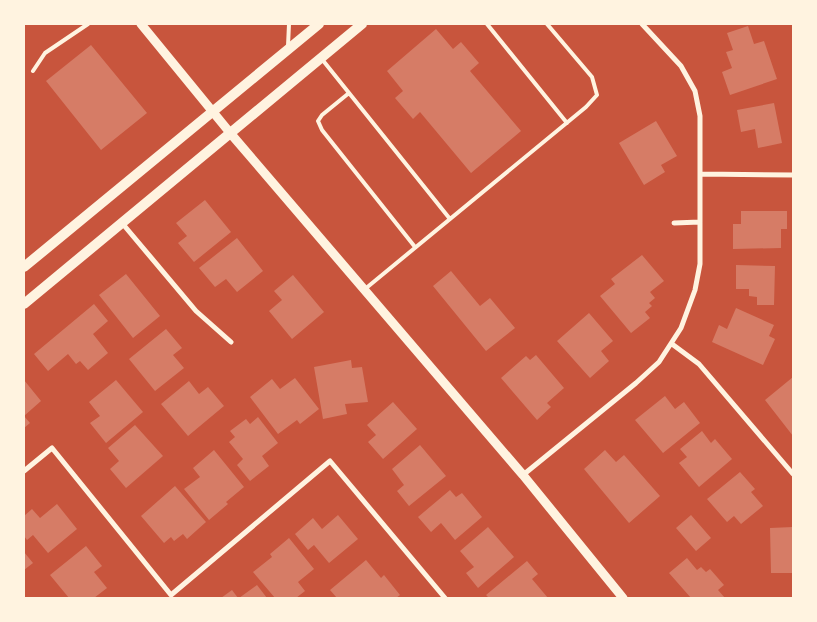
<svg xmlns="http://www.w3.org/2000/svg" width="817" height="622" font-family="Rubik,sans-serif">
  <rect width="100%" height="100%" fill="#c8553d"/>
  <path fill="#d67c66" d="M748,26L754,44L764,41L777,79L730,95L722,72L732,68L726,52L733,50L727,33Z
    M436,29L453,49L461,42L479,63L470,71L521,131L471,173L420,112L413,119L395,98L403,91L387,71Z
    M91,45L147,113L101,150L46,81Z
    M774,103L782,143L758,148L755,129L741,132L737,110Z
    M656,121L677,156L661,165L665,172L644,185L619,143Z
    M205,200L231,232L194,262L178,243L187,236L176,223Z
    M741,211H787V229H781V248L733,249V224H741Z
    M237,238L263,271L237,292L226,279L215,287L199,268Z
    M642,255L664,281L650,292L655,298L649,303L652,306L645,312L650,318L631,333L600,296L615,284L611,279Z
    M736,265L775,266L774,305H757V297L749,296V289H736Z
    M451,271L480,306L490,298L515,328L486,351L433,286Z
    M126,274L160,316L133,338L99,295Z
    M293,275L324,312L292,339L269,311L282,300L274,291Z
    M94,304L108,321L93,334L108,353L88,370L80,361L76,364L68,354L48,371L34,354Z
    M736,308L774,325L769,336L775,339L763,365L712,342L719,325L727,329Z
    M589,313L613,341L601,351L609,361L590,378L557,341Z
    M166,329L182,348L173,355L184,368L155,391L129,359Z
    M536,355L564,388L547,403L551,407L537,420L501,378L526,356L530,360Z
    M351,360L352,368L362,367L368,402L345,404L347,414L323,419L314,367Z
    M793,377V436L765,400Z
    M295,378L319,409L300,424L297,420L278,434L250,397L272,379L280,389Z
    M24,380L41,401L24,416L30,423L24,428Z
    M116,380L143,412L106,443L90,423L100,416L89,402Z
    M189,381L199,394L208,387L224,406L188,436L161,404Z
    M665,396L675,409L684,402L700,423L663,453L635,420Z
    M393,402L417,429L383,459L368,442L376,435L367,425Z
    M258,417L278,443L262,456L269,466L250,481L237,465L243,459L229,442L235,437L230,431L246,419L250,424Z
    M135,425L163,456L126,488L110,469L119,461L108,448Z
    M702,431L711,443L715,439L732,459L699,487L679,463L687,457L680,449Z
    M420,445L446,476L409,506L397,491L404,485L392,469Z
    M214,450L244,487L226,502L228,504L209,520L184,489L200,477L193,468Z
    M605,450L616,462L624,455L660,496L629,523L584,469Z
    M740,472L755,489L751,492L763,506L741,524L734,516L727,522L707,499Z
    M175,486L206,522L187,539L183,534L174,541L171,537L164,543L141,516Z
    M450,490L456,497L462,493L482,517L455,540L441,523L431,532L418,517Z
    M57,504L77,529L48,553L33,535L27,540L24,536V516L32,509L40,518Z
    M338,515L358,539L329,563L314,545L308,550L295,534L313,518L322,529Z
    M691,515L711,538L696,551L676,528Z
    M488,527L514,557L478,588L466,573L474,567L460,551Z
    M793,527V573H771L770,528Z
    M289,538L314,569L298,582L305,591L296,598H275L253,572L272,557L270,554Z
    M86,546L102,566L94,572L107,588L94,598H69L50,575Z
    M24,552L33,563L24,570Z
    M687,558L697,570L701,567L706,572L710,569L724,585L718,590L725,598H691L669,573Z
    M366,560L381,578L384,575L400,595L396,598H337L330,590Z
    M527,561L538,574L532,579L548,598H489L486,595Z
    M257,585L267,598H239Z
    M232,590L238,598H221Z"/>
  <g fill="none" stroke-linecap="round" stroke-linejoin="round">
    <path stroke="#fff3e0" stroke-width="4" d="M487,24L567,123
      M288,46L289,24
      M321,58L450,219
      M33,71L45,53L88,24
      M349,93L322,115L318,121L322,130L415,247
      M365,289L586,107L597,95L592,77L547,24"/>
    <path stroke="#fff3e0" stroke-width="5" d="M701,174L793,175
      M122,223L196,311L231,342
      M674,223L700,222
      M672,344L699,364L793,474
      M24,471L52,448L171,595L330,461L445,598
      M523,475L636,383L659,362L681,328L695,290L700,264V116L695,91L681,66L642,24"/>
    <path stroke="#fff3e0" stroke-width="9" d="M141,24L231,134L523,475L623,598"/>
    <path stroke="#fff3e0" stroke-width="10" d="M24,267L319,24
      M24,304L362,24"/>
  </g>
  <rect width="817" height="622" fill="none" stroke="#fff3e0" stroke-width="50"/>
</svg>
